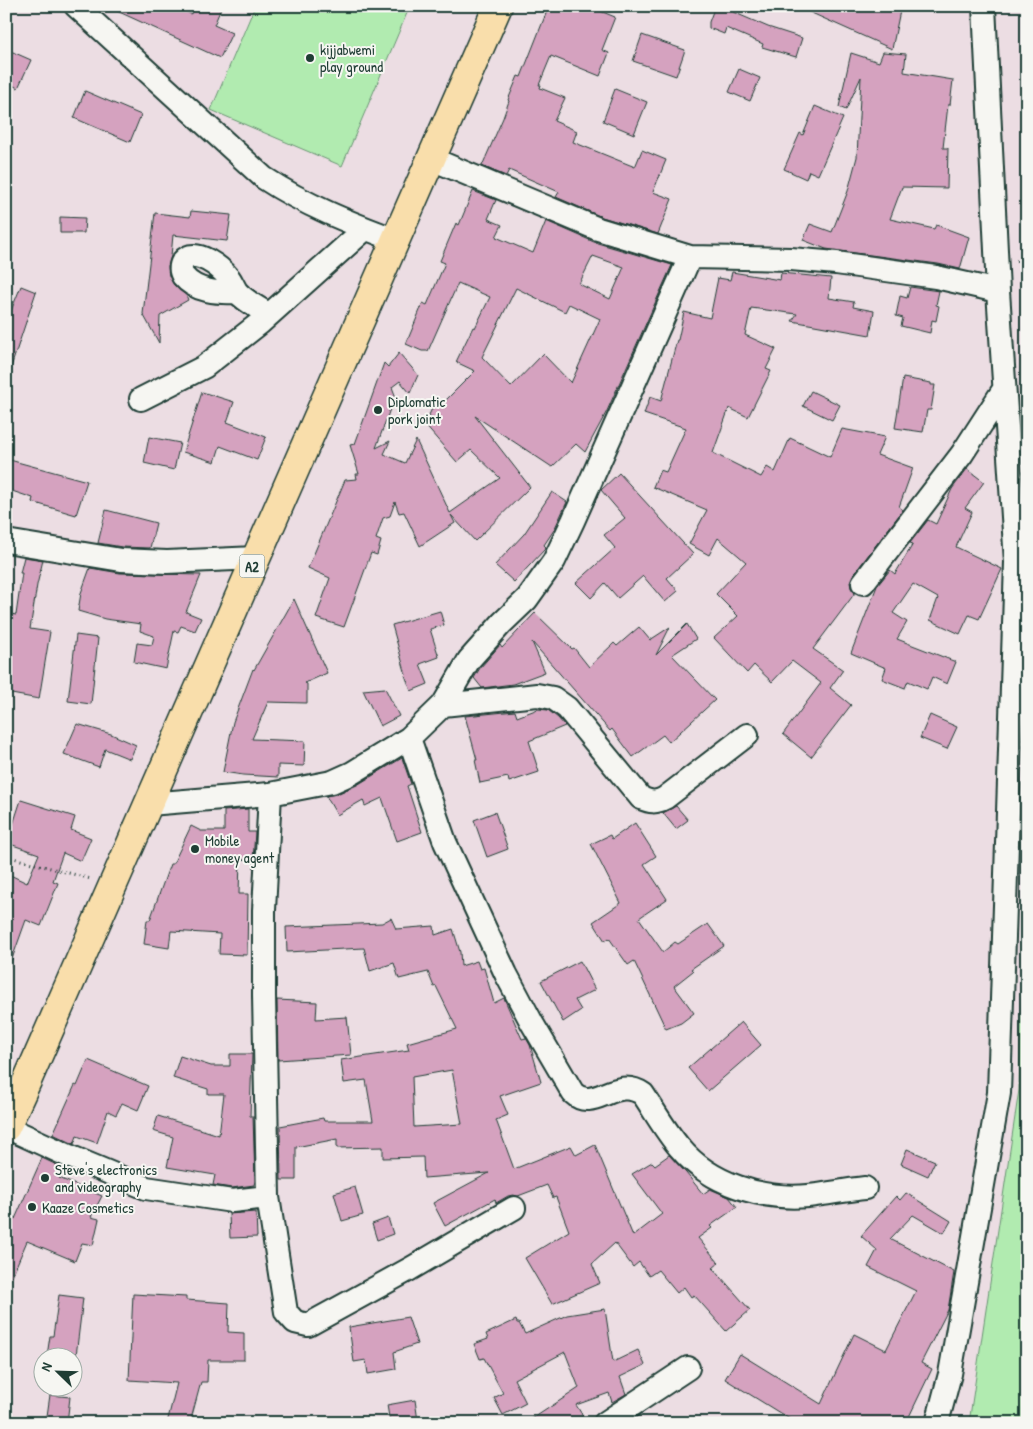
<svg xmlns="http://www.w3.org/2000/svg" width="1033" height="1429" font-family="'Patrick Hand',sans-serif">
  <rect width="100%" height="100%" fill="#ecdde3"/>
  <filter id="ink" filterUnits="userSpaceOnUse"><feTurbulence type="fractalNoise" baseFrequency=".02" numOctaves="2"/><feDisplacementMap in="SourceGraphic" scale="10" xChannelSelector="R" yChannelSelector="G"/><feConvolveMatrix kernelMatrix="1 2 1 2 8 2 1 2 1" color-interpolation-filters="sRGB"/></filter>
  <g filter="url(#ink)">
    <path fill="#b1ebb0" stroke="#689472" d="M255,6H410L342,166L211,110Z
      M1027,802V1423H969L1019,1090Z"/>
    <path fill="#d5a2bf" stroke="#1f3d34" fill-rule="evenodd" d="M106,6H174L191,14L194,6H222L214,25L232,33L220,58Z
      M549,6H588L615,17L602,50L609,53L600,76L551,56L539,85H541L540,88L565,98L554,121L577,131L573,142L635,167L642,150L666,160L653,192L672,199L658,234L602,217L556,197L559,192L509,170L506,176L482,166L503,118L509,101L508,100L518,76L521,77Z
      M715,6H735L733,12L768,27L802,38L796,57L762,47L763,44L726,28L724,34L709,28V22Z
      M796,6H901L892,49Z
      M642,35L685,50L676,76L633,61Z
      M6,49L31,60L18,88L6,82Z
      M883,52L906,54L904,72L953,80L950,105H948L943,148H948L947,188L902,187L890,219L934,229L936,225L969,237L960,269L938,264L826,249L803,240L810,224L832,232L848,191L857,157L861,77L846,110L839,107L851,53L879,62Z
      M739,69L760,78L750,101L729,92Z
      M615,89L647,102L634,134L603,121Z
      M85,91L141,115L130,142L74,118Z
      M815,106L843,118L818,175L809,171L806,179L784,169L800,133L803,135Z
      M473,191L496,200L488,219L502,225L496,237L533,253L546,221L594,242L672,265L607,411L585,452L576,444L552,467L475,416L530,487L475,541L451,515L455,523L420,546L404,512L399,513L395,502L390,516L383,518L376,539L381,541L377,555L371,553L344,627L316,618L330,578L308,568L345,480L357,479L356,474H359L350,445L355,444L384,363L388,367L399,353L418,375L410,393L400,381L392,387L395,395L376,448L390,441L384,454L405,463L416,440L450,513L500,478L471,450L457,462L424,424L433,420L429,415L437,398L442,404L475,371L456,362L473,327L475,328L490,297L458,283L428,351H422L406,344L423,303L427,305L445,263L440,261L456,223L459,225ZM593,256L624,267L610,299L579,284ZM516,288L565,312L569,304L600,319L571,383L543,354L511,387L482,357Z
      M191,211L231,215L227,241L173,235L171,256L168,266L169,275L174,285L186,295L188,300L160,316L159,343L143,314L155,213L190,217Z
      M60,217L85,218L84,233H60Z
      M732,272L780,280L781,273L831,278L829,298L854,302L853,307L874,311L870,335L792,321L797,314L751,308L745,335L776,349L766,369L771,371L748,417L729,408L713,453L761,477L767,467L775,472L790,438L830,457L842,429L885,437L877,455L913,468L899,507L903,510L853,575L850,582L851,588L855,593L813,649L843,670L830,688L851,705L811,757L783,734L821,683L792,661L772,682L754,665L747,673L714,638L738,616L716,594L746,562L718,538L709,555L689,544L707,510L653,487L660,470L666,472L686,428L644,414L650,397L661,401L677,340H678L684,312L710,318L718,278L730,280Z
      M21,286L36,292L9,373L6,372V323Z
      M910,287L939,291L936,305L939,306L936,321L932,320L930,333L901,326L903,318L896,316L900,296L907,298Z
      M903,378L931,383V385H935L931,410H927L923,432L895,428Z
      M811,391L840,405L832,420L803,406Z
      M202,392L234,402L227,422L266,437L257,460L220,446L215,462L183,452Z
      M149,437L180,443L174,470L144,463Z
      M6,459L87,481L76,515L32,502L33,498L6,489Z
      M967,469L984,482L965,508L972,512L956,547L1002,569L979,619L969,615L960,634L930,620L938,598L913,584L893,613L907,622L897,639L956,662L947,684L932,677L927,689L908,681L905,688L882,679L886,668L851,653L877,586L890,570L895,574L913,544L910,543L928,520L936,524L952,489Z
      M619,473L693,554L667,578L678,591L665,602L643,576L618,598L605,583L591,598L576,583L615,548L604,535L625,518L601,490Z
      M552,492L567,502L554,530L544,545L546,547L545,549L514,582L495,565L524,534Z
      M106,510L156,523L150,548L122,547L98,543Z
      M24,557L43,560L37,585L30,629L50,632L39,699L6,693V613L16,615L22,573H20Z
      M90,568L120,573L201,575L186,612L201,618L195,631L181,626L178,632L174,631L166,669L134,662L137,643L152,645L154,636L140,631L141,624L105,619L78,611L81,593Z
      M294,599L327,673L305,683L307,684V703L268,702L252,739L305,741L304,766L278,765V777L243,775L223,772L233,722L253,669L254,670Z
      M440,611L444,625L430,629L439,657L420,664L428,684L411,691L405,675H406L392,625Z
      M535,613L572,649L574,648L589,667L614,643L617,646L639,627L650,640L670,627L656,655L687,624L696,639L672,655L715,700L669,742L663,735L633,757L612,729L610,731L532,642L545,672L513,684L482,688L474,678L480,668L500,645L502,648Z
      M76,635L98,638L91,704L68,701Z
      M385,688L399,716L380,726L363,690Z
      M538,709L548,710L558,718L565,726L529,741L539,772L509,782L508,777L480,783L475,760H477L465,716L515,711L517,717Z
      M930,715L957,727L947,749L920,738Z
      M77,724L111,734L136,745L130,759L105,749L99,767L64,754Z
      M402,758L411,784L407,786L422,832L397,841L382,798L365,806L363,800L337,815L326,796L337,794L357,785Z
      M21,800L75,817L71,830L91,838L81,861L63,853L53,881L58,883L41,926L26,920L8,970H6V873L27,883L39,854L7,843Z
      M676,806L688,820L676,829L663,813Z
      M248,809V832H255L253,860L240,859L239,894H248L247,955L219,954L220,934L171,931L169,948L144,944L147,920H150L170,864H173L191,826L201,831H224V811Z
      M495,812L508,849L487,857L474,820Z
      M635,823L656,856L644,864L667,899L639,918L663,952L675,942L678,944L708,924L724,946L691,969L693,971L674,986L694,1013L681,1023L666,1029L634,961L628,965L609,938L605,941L593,922L621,903L591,844L610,835L612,839Z
      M391,918L396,929L434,926L435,935L453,929L460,952L461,966L477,961L480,969L484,968L494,1003L504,998L522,1039L526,1038L530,1045L541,1082L500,1096L508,1115L496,1120L514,1169L571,1146L576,1155L595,1145L633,1236L662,1214L632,1174L652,1162L655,1165L669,1155L686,1173L703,1194L710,1189L729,1197L737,1207L710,1226L712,1228L698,1238L719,1263L713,1268L750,1310L726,1331L694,1295L691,1297L684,1287L677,1293L658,1270L649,1276L639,1262L633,1267L615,1243L592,1264L600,1283L552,1304L525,1258L569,1231L556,1197L553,1198L547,1185L518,1196L513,1195L508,1196L496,1203L495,1199L445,1226L433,1203L489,1173L424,1178L423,1157L383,1158V1147L337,1148V1139L296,1147V1180H281L280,1126L323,1118L324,1121H373L366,1080L344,1083L341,1060L409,1050L407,1043L457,1029L436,986L434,987L428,972L399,979L394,963L370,971L364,948L287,952L286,927L382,923ZM452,1070L462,1124L414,1127L412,1077Z
      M580,961L595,990L575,1000L581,1010L563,1022L541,981Z
      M277,1000L317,1002L316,1019L347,1017L351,1055L278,1060Z
      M741,1022L761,1045L708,1091L688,1068Z
      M230,1054H252L250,1116H253L255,1181L254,1185L232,1188L213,1185L215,1175L167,1167L173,1137L153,1131L158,1116L219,1135L224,1094H208V1089L173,1078L180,1056L211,1066H230Z
      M88,1060L148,1086L138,1110L122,1103L116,1115L108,1111L97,1143L77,1136L74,1144L53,1134L75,1085L77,1086Z
      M907,1149L935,1161L928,1176L901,1164Z
      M42,1158L63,1168L59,1178L102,1196L91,1217L99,1219L93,1245L82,1243L75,1261L27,1241L6,1290V1228L11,1217L15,1219Z
      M355,1187L363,1215L342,1221L334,1193Z
      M906,1193L951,1221L944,1233L913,1215L890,1239L954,1272L948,1310L921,1363L932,1369L906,1423H796L725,1379L740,1354L821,1404L854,1334L886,1350L916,1291L868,1267L877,1250L861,1236L896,1196L900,1200Z
      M256,1212L257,1237L230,1238L229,1214Z
      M388,1218L393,1234L377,1240L372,1224Z
      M133,1294L186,1297V1300L229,1303L228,1332L244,1333V1360H208L207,1382H201L190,1423H167L177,1383L129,1380Z
      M59,1295L83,1298L76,1356H47L50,1336H53Z
      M605,1309L613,1362L638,1350L645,1365L620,1377L626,1394L612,1402L609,1393L576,1405L583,1416L574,1423H526L579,1388L565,1352L514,1379L526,1403L503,1415L494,1398L503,1393L484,1358L480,1359L474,1344L488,1339L486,1334L516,1320L517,1323H519L525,1334L567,1315Z
      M408,1317L417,1344L394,1352L396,1369L368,1374L366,1360L354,1362L349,1327Z
      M50,1395L70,1397L67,1423H46Z
      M415,1400L418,1421L390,1423L387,1405Z"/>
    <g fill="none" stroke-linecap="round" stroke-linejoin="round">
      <g stroke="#1f3d34" stroke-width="26">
        <path id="minor" d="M76,6L264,178C305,205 350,223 396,240
          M432,159L598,229L690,257L791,259L836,263L936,277L998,291
          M237,292C218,293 196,292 183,276C180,271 180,266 183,261C195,246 221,268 229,278C232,282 234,288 237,292C245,301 259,308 269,315
          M141,399L204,367L260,323L365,229
          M6,541L121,560L167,562L256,558
          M863,583L962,454L1004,389
          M443,705L537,695L553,698L567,708L641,798C650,802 656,803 665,798L747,735
          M409,738L445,842L506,974L532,1023L573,1093C594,1113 615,1075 643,1094C655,1112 666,1132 680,1148C710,1184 762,1200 808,1196C827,1194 846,1190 865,1188
          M270,794L264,910V996L268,1197L286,1312L295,1322L308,1325L410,1269L514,1208
          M149,804L270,794L332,782L352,773L409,738L443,705L469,660L502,623L527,599L554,561L573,521L690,257
          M6,1127L69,1156L146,1188L232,1201L268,1197
          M605,1423L688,1368
          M937,1423L950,1374L999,1093L1016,562L998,291L984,6"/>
      </g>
      <g stroke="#1f3d34" stroke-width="31">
        <path id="trunk" d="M6,1127L27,1081L498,6"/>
      </g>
      <path stroke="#1f3d34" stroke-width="3" stroke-dasharray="1 4" stroke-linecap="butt" d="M1016,261H1027
        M6,856L91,879"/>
      <use href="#minor" stroke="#f6f6f2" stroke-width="22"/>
      <use href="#trunk" stroke="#f9deab" stroke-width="28"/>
    </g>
  </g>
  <g fill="#1f3d34" stroke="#f6f6f2" stroke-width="2">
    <circle cx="310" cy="58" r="5"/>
    <circle cx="378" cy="410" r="5"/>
    <circle cx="195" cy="849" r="5"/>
    <circle cx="45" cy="1178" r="5"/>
    <circle cx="32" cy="1207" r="5"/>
  </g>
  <g text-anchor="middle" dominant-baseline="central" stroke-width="4" stroke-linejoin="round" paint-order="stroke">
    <rect fill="#f6f6f2" stroke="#60746d" stroke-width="1" x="239.5" y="554.5" width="25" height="23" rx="4"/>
    <g font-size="14" font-weight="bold" fill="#1f3d34">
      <text x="252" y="566">A2</text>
    </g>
    <g font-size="15" fill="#1f3d34" stroke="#f6f6f2" text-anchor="start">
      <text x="320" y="49">kijjabwemi<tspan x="320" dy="17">play ground</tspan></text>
      <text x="388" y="401">Diplomatic<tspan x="388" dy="17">pork joint</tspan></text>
      <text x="205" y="840">Mobile<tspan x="205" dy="17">money agent</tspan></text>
      <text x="55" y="1169">Steve's electronics<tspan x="55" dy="17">and videography</tspan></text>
      <text x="42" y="1207">Kaaze Cosmetics</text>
    </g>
  </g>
  <rect width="1033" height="1429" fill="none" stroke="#f6f6f2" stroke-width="25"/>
  <rect x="12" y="12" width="1008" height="1404" fill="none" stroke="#1f3d34" stroke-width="2" filter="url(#ink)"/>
  <g transform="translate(58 1372) rotate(293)"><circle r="24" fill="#f6f6f2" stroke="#a0aca6"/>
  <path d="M0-4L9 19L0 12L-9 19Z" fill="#1f3d34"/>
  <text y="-8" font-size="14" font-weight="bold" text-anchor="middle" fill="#1f3d34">N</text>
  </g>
</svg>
